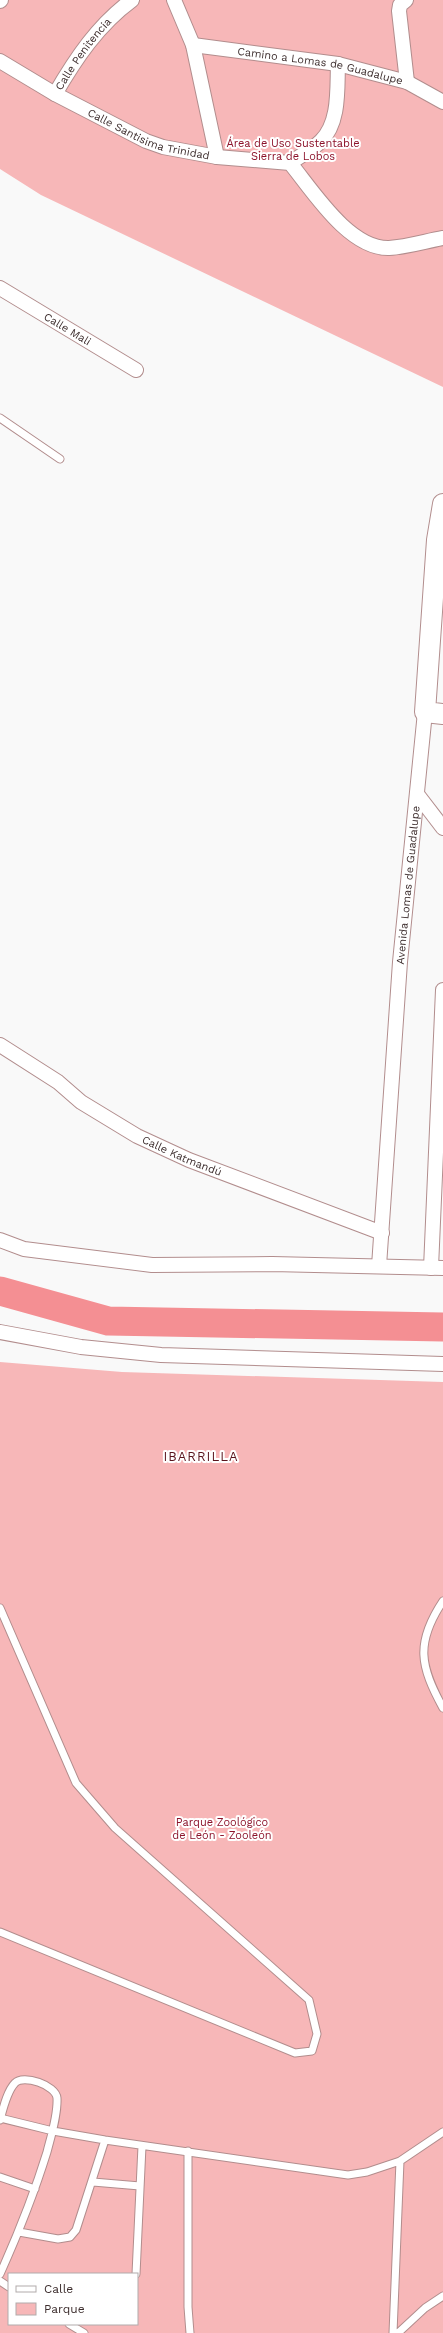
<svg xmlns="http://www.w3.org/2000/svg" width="443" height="2333" font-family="'Work Sans',sans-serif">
  <rect width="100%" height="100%" fill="#f9f9f9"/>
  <path fill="#f7b7b8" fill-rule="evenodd" d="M0,0H443V387L41,195L0,169Z
    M0,1362L122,1372L443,1382V2333H0ZM9,2274H137V2324H9Z"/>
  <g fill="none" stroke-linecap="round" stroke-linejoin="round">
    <path stroke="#f48f93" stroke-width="29" d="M0,1291L108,1321L443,1327"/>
    <g stroke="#b28d8d" stroke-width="9">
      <path id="lane" d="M0,418L60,459
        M443,1601C415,1643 420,1666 443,1708
        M0,1608L76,1783L115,1828L309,2000L317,2034L312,2051L295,2053L0,1932
        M0,2118L53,2131L105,2140L348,2175L367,2172L400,2161L443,2132
        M0,2120C3,2109 7,2091 15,2083C23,2074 56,2085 57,2098C58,2115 51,2136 47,2152C34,2194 18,2234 0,2274
        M188,2151V2307L190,2333
        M0,2177L35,2189
        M93,2182L140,2186
        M19,2232L58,2239L70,2237L76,2230L105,2140
        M136,2274L142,2146
        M0,2281L9,2287
        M69,2324L84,2333
        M393,2333L400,2161
        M398,2333L425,2308L443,2296"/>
    </g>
    <g stroke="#b28d8d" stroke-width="16">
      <g id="street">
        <path d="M174,0L193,45L217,157"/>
        <path d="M406,0L400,5L399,11L407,82"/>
        <path d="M0,1L1,0"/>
        <path id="s1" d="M193,45L338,64L407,82L443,102"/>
        <path id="s2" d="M0,61L55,94L146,141L163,147L217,157L290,163C313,191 349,249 389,248C407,247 426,241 443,238"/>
        <path id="s3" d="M55,94C76,58 98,25 132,0"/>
        <path d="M290,163C300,156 312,150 321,141C340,122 337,89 338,64"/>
        <path id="s4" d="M0,288L136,370"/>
        <path d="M417,794L443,828"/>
        <path id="s5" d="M0,1045L58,1082L81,1102L137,1136L189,1160L382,1233"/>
        <path d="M0,1240L24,1249L152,1265L272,1264L443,1268"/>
        <path id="s6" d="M379,1266L400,962L425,712"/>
        <path d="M431,1268L443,990"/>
        <path d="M0,1332L81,1347L161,1355L443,1364"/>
      </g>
    </g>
    <g stroke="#b28d8d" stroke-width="22">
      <path id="secondary" d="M443,504L437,540L425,712L443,714"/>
    </g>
    <use href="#lane" stroke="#fff" stroke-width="7"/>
    <use href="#street" stroke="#fff" stroke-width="14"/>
    <use href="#secondary" stroke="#fff" stroke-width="20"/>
  </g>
  <g text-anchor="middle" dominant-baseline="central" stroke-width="4" stroke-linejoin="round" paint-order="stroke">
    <g font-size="11" fill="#3d2e2e" stroke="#fff">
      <text stroke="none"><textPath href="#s3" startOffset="49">Calle Penitencia</textPath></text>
      <text stroke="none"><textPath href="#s1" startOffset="129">Camino a Lomas de Guadalupe</textPath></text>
      <text stroke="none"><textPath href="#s2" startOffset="167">Calle Santisima Trinidad</textPath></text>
      <text stroke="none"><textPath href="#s4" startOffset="79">Calle Mali</textPath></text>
      <text stroke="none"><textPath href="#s6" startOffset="382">Avenida Lomas de Guadalupe</textPath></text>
      <text stroke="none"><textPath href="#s5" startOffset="214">Calle Katmandú</textPath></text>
    </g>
    <g font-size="11" fill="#8c132b" stroke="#fff">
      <text x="293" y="143">Área de Uso Sustentable<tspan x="293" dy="13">Sierra de Lobos</tspan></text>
      <text x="222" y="1822">Parque Zoológico<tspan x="222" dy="13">de León - Zooleón</tspan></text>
    </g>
    <g font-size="13" letter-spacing="1" fill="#59141d" stroke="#fff">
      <text x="201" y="1456">IBARRILLA</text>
    </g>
  </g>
  <rect x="8" y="2273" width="130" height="52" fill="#ffffff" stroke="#b1abab"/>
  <rect x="16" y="2286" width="20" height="6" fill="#ffffff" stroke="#b1abab"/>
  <text x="44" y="2293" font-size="12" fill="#3d2e2e">Calle</text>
  <rect x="16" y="2303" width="20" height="12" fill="#f7b7b8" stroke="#b1abab"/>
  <text x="44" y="2313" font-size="12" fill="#3d2e2e">Parque</text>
</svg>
